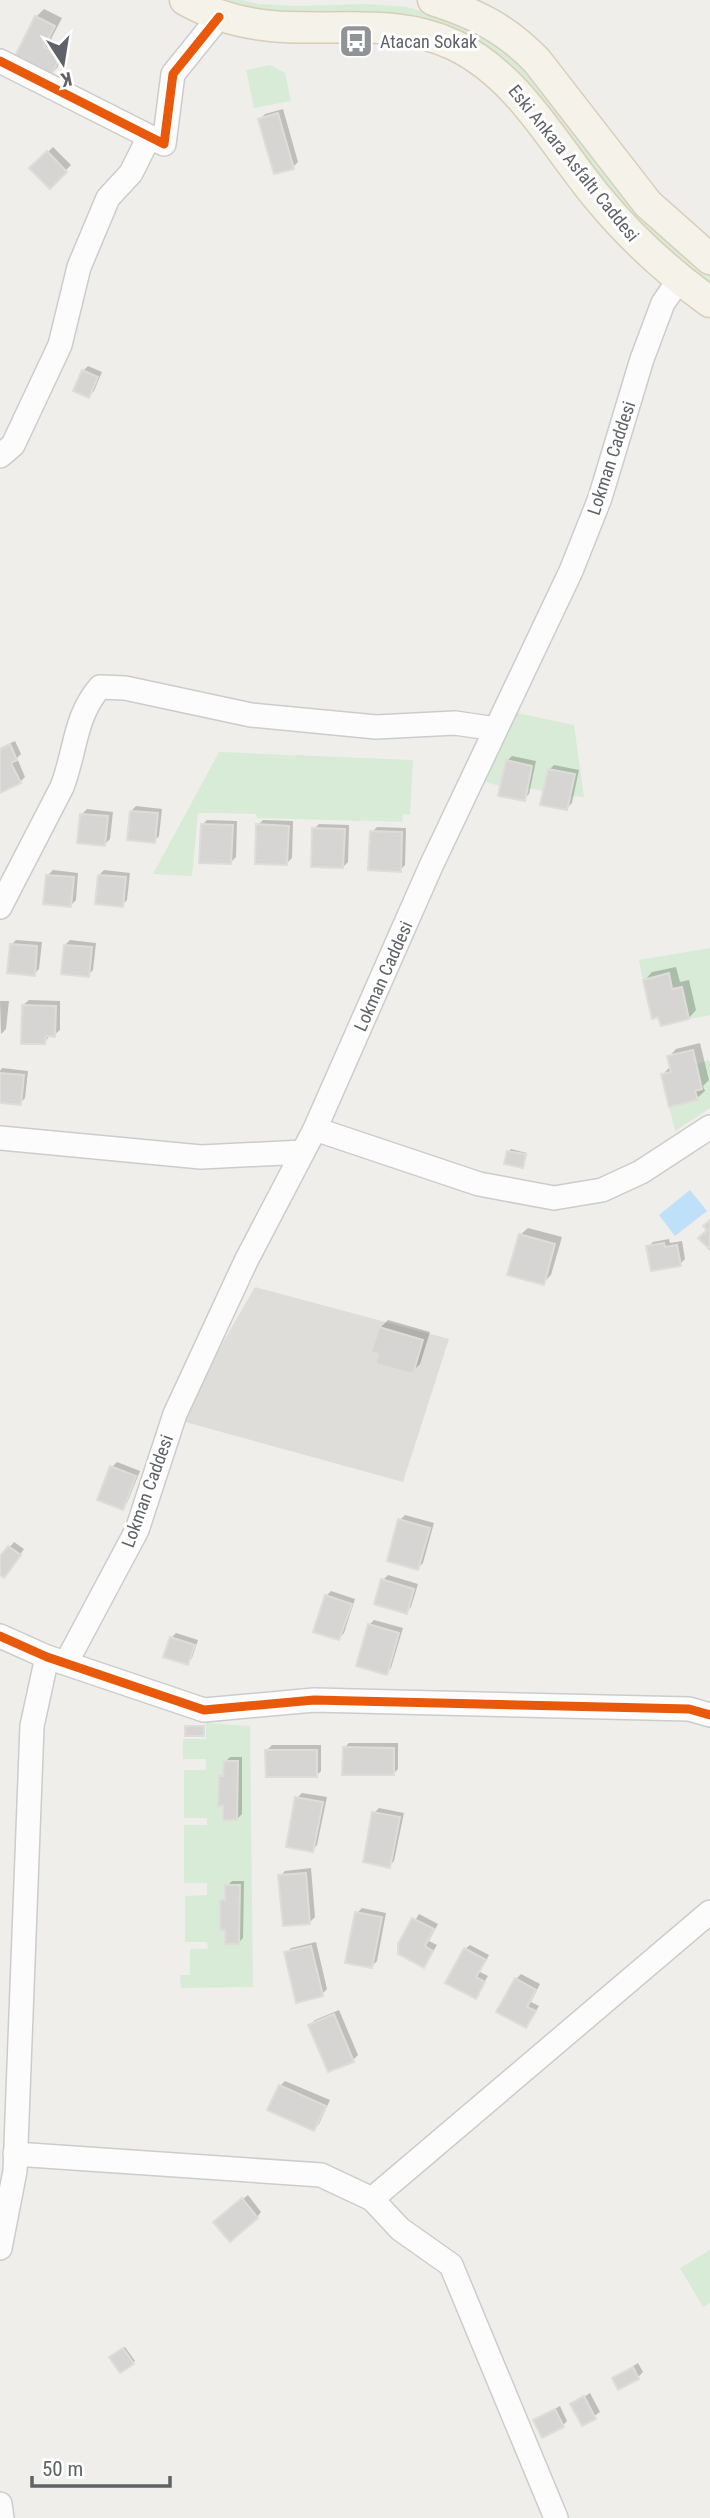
<svg xmlns="http://www.w3.org/2000/svg" width="710" height="2518" font-family="'Roboto Condensed',sans-serif">
  <rect width="100%" height="100%" fill="#efeeea"/>
  <path fill="#dfddda" d="M255,1287L449,1339L403,1482L178,1420Z"/>
  <path fill="#d8ebd6" d="M210,0H242L258,4L299,6L367,4L407,7L451,20L496,45L527,72L687,258L710,275V287L641,229L506,66Z
    M270,65L285,73L291,101L254,108L246,70Z
    M517,713L574,725L584,797L570,796L574,774L548,769L543,791L528,788L532,766L506,760L500,786L485,782Z
    M219,752L413,760L410,815L403,814L402,822L257,818L256,814L198,813L192,876L153,874Z
    M710,948V1015L689,1019L682,987L672,989L668,974L643,980L639,960Z
    M710,1060V1108L675,1131L669,1107L697,1100L695,1091L702,1089L696,1064Z
    M206,1723L250,1726L253,1987L181,1988L180,1975H190V1949H208L207,1942H185V1896L207,1895V1883H184V1825H207V1818H184V1770H206V1759H183V1739H206Z
    M710,2250V2303L703,2307L680,2268Z"/>
  <path fill="#bfe0f9" d="M690,1190L707,1211L675,1236L659,1215Z"/>
  <path fill="#0003" d="M44,9L62,18L51,39L67,47L57,68L49,76L36,17Z
    M283,109L298,162L293,167L260,119L265,114Z
    M53,147L71,165L50,186L32,168Z
    M88,366L102,372L94,391L89,396L83,371Z
    M15,741L21,754L17,758L25,777L20,782L0,791V748Z
    M512,756L536,761L529,794L524,799L507,761Z
    M554,765L579,770L572,803L567,808L549,770Z
    M136,806L162,809L159,836L154,841L131,811Z
    M87,809L113,812L110,839L105,844L82,814Z
    M207,820L237,821L236,857L231,862L202,825Z
    M263,820L293,821L292,858L287,863L258,825Z
    M319,824L349,825L348,862L343,867L314,829Z
    M377,827L406,828L405,865L400,870L372,832Z
    M53,870L78,873L76,900L71,905L48,875Z
    M104,870L130,873L127,900L122,905L99,875Z
    M16,940L42,942L39,969L34,974L11,945Z
    M70,940L96,943L93,970L88,975L65,945Z
    M676,967L680,982L689,980L696,1010L689,1018L645,980L652,972Z
    M29,1000L60,1001V1030L54,1035H50L45,1042L23,1005Z
    M0,1001H9L6,1029L1,1034Z
    M700,1043L709,1080L703,1086L705,1091L697,1098L663,1074L671,1066L669,1057L676,1049Z
    M2,1068L28,1071L25,1098L20,1103L0,1101V1071Z
    M511,1149L527,1153L523,1167L509,1151Z
    M528,1228L562,1237L551,1275L543,1283L520,1235Z
    M669,1239L670,1243L682,1241L685,1259L680,1264L648,1247L653,1242Z
    M388,1320L430,1332L420,1364L412,1372L380,1328Z
    M117,1462L140,1471L127,1503L122,1508L112,1467Z
    M405,1515L434,1523L423,1563L418,1568L400,1520Z
    M14,1542L24,1549L9,1571L0,1573V1559Z
    M388,1575L418,1584L411,1607L406,1612L383,1580Z
    M331,1591L355,1599L344,1633L339,1638L326,1596Z
    M374,1620L403,1628L391,1668L386,1673L369,1625Z
    M176,1633L198,1640L192,1658L187,1663L171,1638Z
    M189,1725H205V1733L203,1735L187,1727Z
    M349,1743H398V1769L393,1774L344,1748Z
    M272,1745H321V1771L316,1776L267,1750Z
    M230,1757H242V1814L237,1819L220,1777L225,1772V1762Z
    M302,1793L327,1797L317,1845L312,1850L297,1798Z
    M379,1808L404,1813L394,1861L389,1866L374,1813Z
    M311,1868L315,1917L310,1922L280,1876L285,1871Z
    M232,1881H244L243,1938L238,1943L222,1901L227,1896V1886Z
    M362,1908L386,1913L377,1961L372,1966L357,1913Z
    M419,1914L438,1924L429,1941L437,1945L424,1966L400,1945Z
    M316,1942L327,1989L322,1994L286,1953L291,1948Z
    M470,1945L489,1955L480,1972L488,1976L475,1997L465,1949Z
    M521,1974L540,1984L531,2002L539,2006L526,2026L516,1979Z
    M339,2010L358,2055L353,2060L310,2025L315,2020Z
    M285,2081L330,2100L319,2124L314,2129L280,2086Z
    M248,2195L261,2212L257,2217H221Z
    M125,2347L135,2361L133,2363L113,2355Z
    M638,2363L643,2372L638,2377L614,2378Z
    M590,2393L600,2412L583,2424L572,2405Z
    M560,2406L567,2421L562,2426L535,2420Z"/>
  <path fill="#d6d5d3" stroke="#deddd9" stroke-width="2" d="M35,16L55,26L44,47L61,55L50,78L13,60Z
    M278,113L294,169L274,174L258,119Z
    M47,151L67,172L50,189L29,168Z
    M82,370L98,377L89,398L73,391Z
    M10,744L17,760L11,763L21,783L0,793V749Z
    M506,760L532,766L525,801L498,796Z
    M548,769L575,774L567,810L540,805Z
    M130,811L158,813L155,843L127,840Z
    M80,814L108,816L105,846L77,843Z
    M201,824L233,825L231,864L199,863Z
    M256,824L289,826L287,865L255,864Z
    M312,828L345,829L343,868L311,867Z
    M370,831L402,832L401,872L368,870Z
    M46,875L74,877L71,907L43,904Z
    M98,875L126,877L123,907L95,904Z
    M10,944L37,946L35,976L7,973Z
    M64,945L92,947L89,977L61,974Z
    M669,973L672,989L682,987L689,1019L661,1026L658,1017L652,1019L643,980Z
    M22,1005L56,1006L55,1037L46,1036L45,1044H21Z
    M693,1050L702,1089L695,1091L698,1100L669,1107L661,1074L671,1072L667,1056Z
    M0,1073L24,1075L21,1105L0,1103Z
    M507,1151L526,1154L523,1168L504,1164Z
    M710,1220V1250L698,1238L707,1230L703,1226Z
    M519,1234L555,1244L544,1285L507,1275Z
    M664,1243L665,1247L677,1245L681,1266L651,1271L646,1246Z
    M379,1327L423,1340L413,1374L376,1364L378,1354L371,1352Z
    M110,1466L136,1476L123,1510L97,1500Z
    M398,1519L430,1528L418,1570L387,1561Z
    M8,1546L21,1555L4,1578L0,1575V1556Z
    M381,1579L414,1589L407,1614L374,1604Z
    M325,1595L352,1604L339,1640L313,1632Z
    M368,1624L399,1633L387,1675L356,1666Z
    M170,1637L195,1645L188,1665L163,1657Z
    M185,1726H204V1736H185Z
    M343,1747L394,1748V1775H342Z
    M265,1750H317V1777H266Z
    M224,1761H238L237,1820H223V1806H218L219,1776H223Z
    M295,1797L323,1802L313,1852L286,1847Z
    M372,1812L400,1817L390,1868L363,1862Z
    M306,1873L310,1924L283,1926L278,1875Z
    M225,1885H240L239,1944H225V1930H220V1900H225Z
    M355,1912L382,1917L372,1968L345,1963Z
    M412,1918L434,1929L425,1946L433,1951L424,1968L398,1954V1944Z
    M311,1946L323,1996L296,2003L284,1952Z
    M464,1948L486,1960L476,1977L485,1982L476,1999L445,1983Z
    M515,1978L536,1990L527,2007L536,2011L526,2028L496,2012Z
    M334,2014L354,2062L328,2072L308,2025Z
    M279,2085L326,2106L314,2131L267,2110Z
    M242,2198L258,2218L230,2242L213,2222Z
    M123,2348L134,2364L120,2373L109,2357Z
    M633,2367L639,2379L618,2390L612,2378Z
    M584,2396L596,2419L582,2426L570,2404Z
    M555,2409L564,2427L542,2438L533,2420Z"/>
  <g fill="none" stroke-linecap="round" stroke-linejoin="round">
    <g stroke="#cbcccc" stroke-width="26">
      <path id="minor" d="M0,61L164,144L173,74L219,17
        M0,456L13,445L60,345L79,267L108,198L131,173L149,137
        M0,907L62,787C76,751 74,717 100,687L125,688L251,715L376,727L455,723L496,729
        M315,1129L479,1184L554,1198L602,1190L641,1172L710,1127
        M0,1138L201,1157L303,1152
        M0,1636L47,1657L204,1710L314,1700L689,1709L710,1715
        M66,1663L137,1530L175,1414L246,1261L315,1129L431,866L571,571L600,498L642,359L663,303L679,280
        M15,2154L321,2175L372,2199
        M0,2248L15,2171L32,1726L47,1657
        M0,2504L2,2518
        M556,2518L451,2265L400,2229L372,2199L710,1912"/>
    </g>
    <g stroke="#d7ceb8" stroke-width="33">
      <path id="major" d="M185,0C212,15 240,23 271,26C333,32 394,17 454,45C519,76 553,144 598,198C631,238 668,272 710,302
        M433,0C476,14 505,28 537,61L648,204L710,259"/>
    </g>
    <use href="#minor" stroke="#fdfcfc" stroke-width="23"/>
    <use href="#major" stroke="#f4f2e9" stroke-width="30"/>
    <g stroke="#fff" stroke-width="13">
      <path id="cycleway" d="M0,61L164,144L173,74L219,17
        M0,1636L47,1657L204,1710L314,1700L689,1709L710,1715"/>
    </g>
    <use href="#cycleway" stroke="#e8590c" stroke-width="9"/>
  </g>
  <defs>
    <g id="bus-square" transform="scale(1.75)"><rect x="-9" y="-9" width="18" height="18" rx="4" fill="#919496" stroke="#fff"/><path d="M-5-6H5V4H4V6H2V4H-2V6H-4V4H-5ZM-3.5-4V0h7V-4ZM-3.5 1.2v1.5H-2V1.2ZM2 1.2v1.5H3.5V1.2Z" fill="#fff"/></g>
  </defs>
  <g fill-rule="evenodd">
    <use href="#bus-square" x="356" y="41"/>
  </g>
  <g text-anchor="middle" dominant-baseline="central" stroke-width="6" stroke-linejoin="round" paint-order="stroke">
    <g font-size="18" fill="#5f6368" stroke="#fff" text-anchor="start">
      <text x="380" y="41">Atacan Sokak</text>
    </g>
    <g font-size="18" fill="#5f6368" stroke="#fff">
      <text transform="translate(574 163) rotate(51)">Eski Ankara Asfaltı Caddesi</text>
      <text transform="translate(611 458) rotate(-72)">Lokman Caddesi</text>
      <text transform="translate(383 976) rotate(-66)">Lokman Caddesi</text>
      <text transform="translate(147 1491) rotate(-70)">Lokman Caddesi</text>
    </g>
  </g>
  <g transform="translate(63 63) rotate(168)" stroke="#ffffff" stroke-width="5" paint-order="stroke">
  <path d="M0-5L12 26L0 18L-12 26Z" fill="#5f6368"/>
  <text y="-10" font-size="19" font-weight="bold" text-anchor="middle" fill="#5f6368">K</text>
  </g>
  <path d="M32 2476v10h138v-10" fill="none" stroke="#5f6368" stroke-width="3.5"/>
  <text x="42" y="2476" font-size="21" fill="#5f6368" stroke="#ffffff" stroke-width="5" paint-order="stroke">50 m</text>
</svg>
